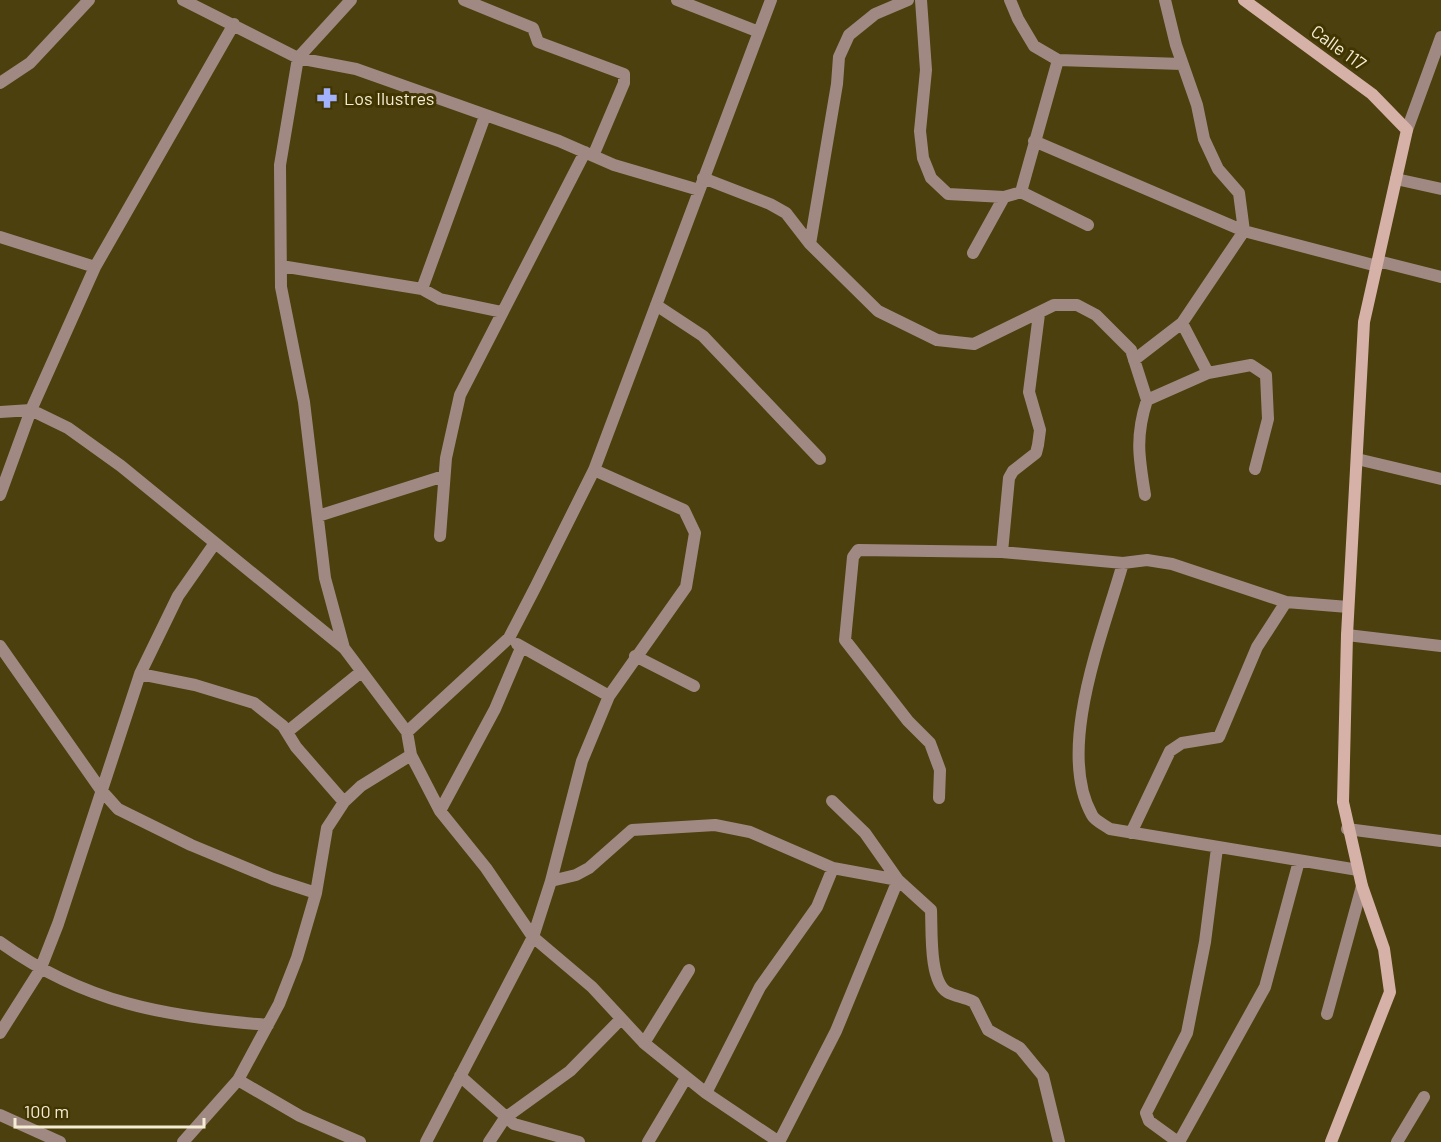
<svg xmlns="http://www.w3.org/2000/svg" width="1441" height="1142" font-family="Barlow,sans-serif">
  <rect width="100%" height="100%" fill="#4c400e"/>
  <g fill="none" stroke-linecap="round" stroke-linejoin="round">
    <path stroke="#a18983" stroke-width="12" d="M183,0L298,58L356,69L559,141L614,165L699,190
      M464,0L533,28L538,42L624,74V83L593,156
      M677,0L759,32
      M921,0L926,70L920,131L923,158L931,178L948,194L1004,197L1021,192
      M1010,0L1018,19L1034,46L1058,60L1182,64
      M0,83L30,63L89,0
      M1407,130L1441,37
      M1034,141L1244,231L1377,266
      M703,178L770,204L786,213L810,244L878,311L937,340L974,344L1054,305H1077L1096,315L1131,350L1147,400
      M1396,179L1441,189
      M1021,192L1058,60
      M1021,192L1088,225
      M0,237L95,267
      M810,244L837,84L839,57L849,35L875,14L908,0
      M973,253L1004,197
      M1378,261L1441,277
      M281,266L422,289L440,299L502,312
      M422,289L485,116
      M656,305L703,336L820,459
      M1182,323L1208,373
      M1134,360L1182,323L1244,231L1239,193L1218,169L1204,139L1197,105L1176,45L1165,0
      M0,412L31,410L68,428L121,466L344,648L407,732L411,755L440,811L486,868L533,937L592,987L644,1043L706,1093L779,1142
      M1357,459L1441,479
      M0,495L31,410L95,267L234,24
      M1145,495C1139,458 1135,437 1147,400L1208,373L1251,365L1266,375L1268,419L1255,469
      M318,516L444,476
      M440,536L446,458L460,395L585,152
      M1002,552L1009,478L1013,471L1036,453L1038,445L1040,430L1029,392L1039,314
      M1123,563C1104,631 1055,749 1092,815C1095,821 1105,825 1110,829L1358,870
      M1347,635L1441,646
      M517,644L609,696
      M0,646L101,790L118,809L191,845L273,879L316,893
      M344,648L325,578L304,402L281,287L280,165L298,58L351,0
      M635,656L694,686
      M140,674L195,685L254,703L283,726L296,747L344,802
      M287,732L361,672
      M407,732L509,638L536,586L594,470L771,0
      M939,798L940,770L930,743L908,721L845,640L853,557L858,550L1002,552L1123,563L1147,560L1172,564L1286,602L1348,607
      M832,801L865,833L898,880L931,910C932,930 929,981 947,992C956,997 965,997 974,1002L988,1030L1020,1048L1043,1076L1059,1142
      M440,811L495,709L521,648
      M1347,829L1441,841
      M1131,833L1170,751L1182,743L1219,737L1257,647L1286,602
      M551,881L576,875L589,868L632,830L715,825L750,832L833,868L898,880L836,1031L779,1142
      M0,942C84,1003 167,1017 268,1025
      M1327,1014L1362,886
      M0,1033L40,970L58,924L140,674L178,596L215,543
      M644,1043L689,970
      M460,1076L514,1124L579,1142
      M238,1080L300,1116L360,1142
      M706,1093L760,987L817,907L833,868
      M0,1115L60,1142
      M183,1142L238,1080L279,1004L297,958L316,893L327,828L344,802L361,786L411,755
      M426,1142L533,937L551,881L582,761L609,696L686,587L695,533L684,510L594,470
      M489,1142L505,1118L570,1071L620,1020
      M648,1142L686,1078
      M1178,1142L1149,1121L1146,1113L1187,1033L1205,942L1217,848
      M1179,1142L1265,987L1299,861
      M1397,1142L1424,1097"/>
    <path stroke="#d6b1a7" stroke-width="12" d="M1244,0L1372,94L1407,130L1364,322L1347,635L1343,802L1362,886L1384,949L1390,992L1331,1142"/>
  </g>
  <defs>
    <g id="pharmacy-bare" transform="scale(1.62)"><path d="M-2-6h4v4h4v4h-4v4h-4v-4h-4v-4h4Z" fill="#a3b2fd" stroke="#413501" stroke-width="2.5" paint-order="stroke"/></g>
  </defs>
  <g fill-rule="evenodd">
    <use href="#pharmacy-bare" x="327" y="98"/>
  </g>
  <g text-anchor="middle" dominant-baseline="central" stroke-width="6" stroke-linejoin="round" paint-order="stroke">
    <g font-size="18" fill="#f4edd4" stroke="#413501">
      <text transform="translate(1339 47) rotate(36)">Calle 117</text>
    </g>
    <g font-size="18" fill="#f4edd4" stroke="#413501" text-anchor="start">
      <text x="344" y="98">Los Ilustres</text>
    </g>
  </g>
  <path d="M15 1118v9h189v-9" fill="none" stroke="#f4edd4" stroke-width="3"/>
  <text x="24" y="1118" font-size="18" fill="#f4edd4" stroke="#413501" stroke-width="4.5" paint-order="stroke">100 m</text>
</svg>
